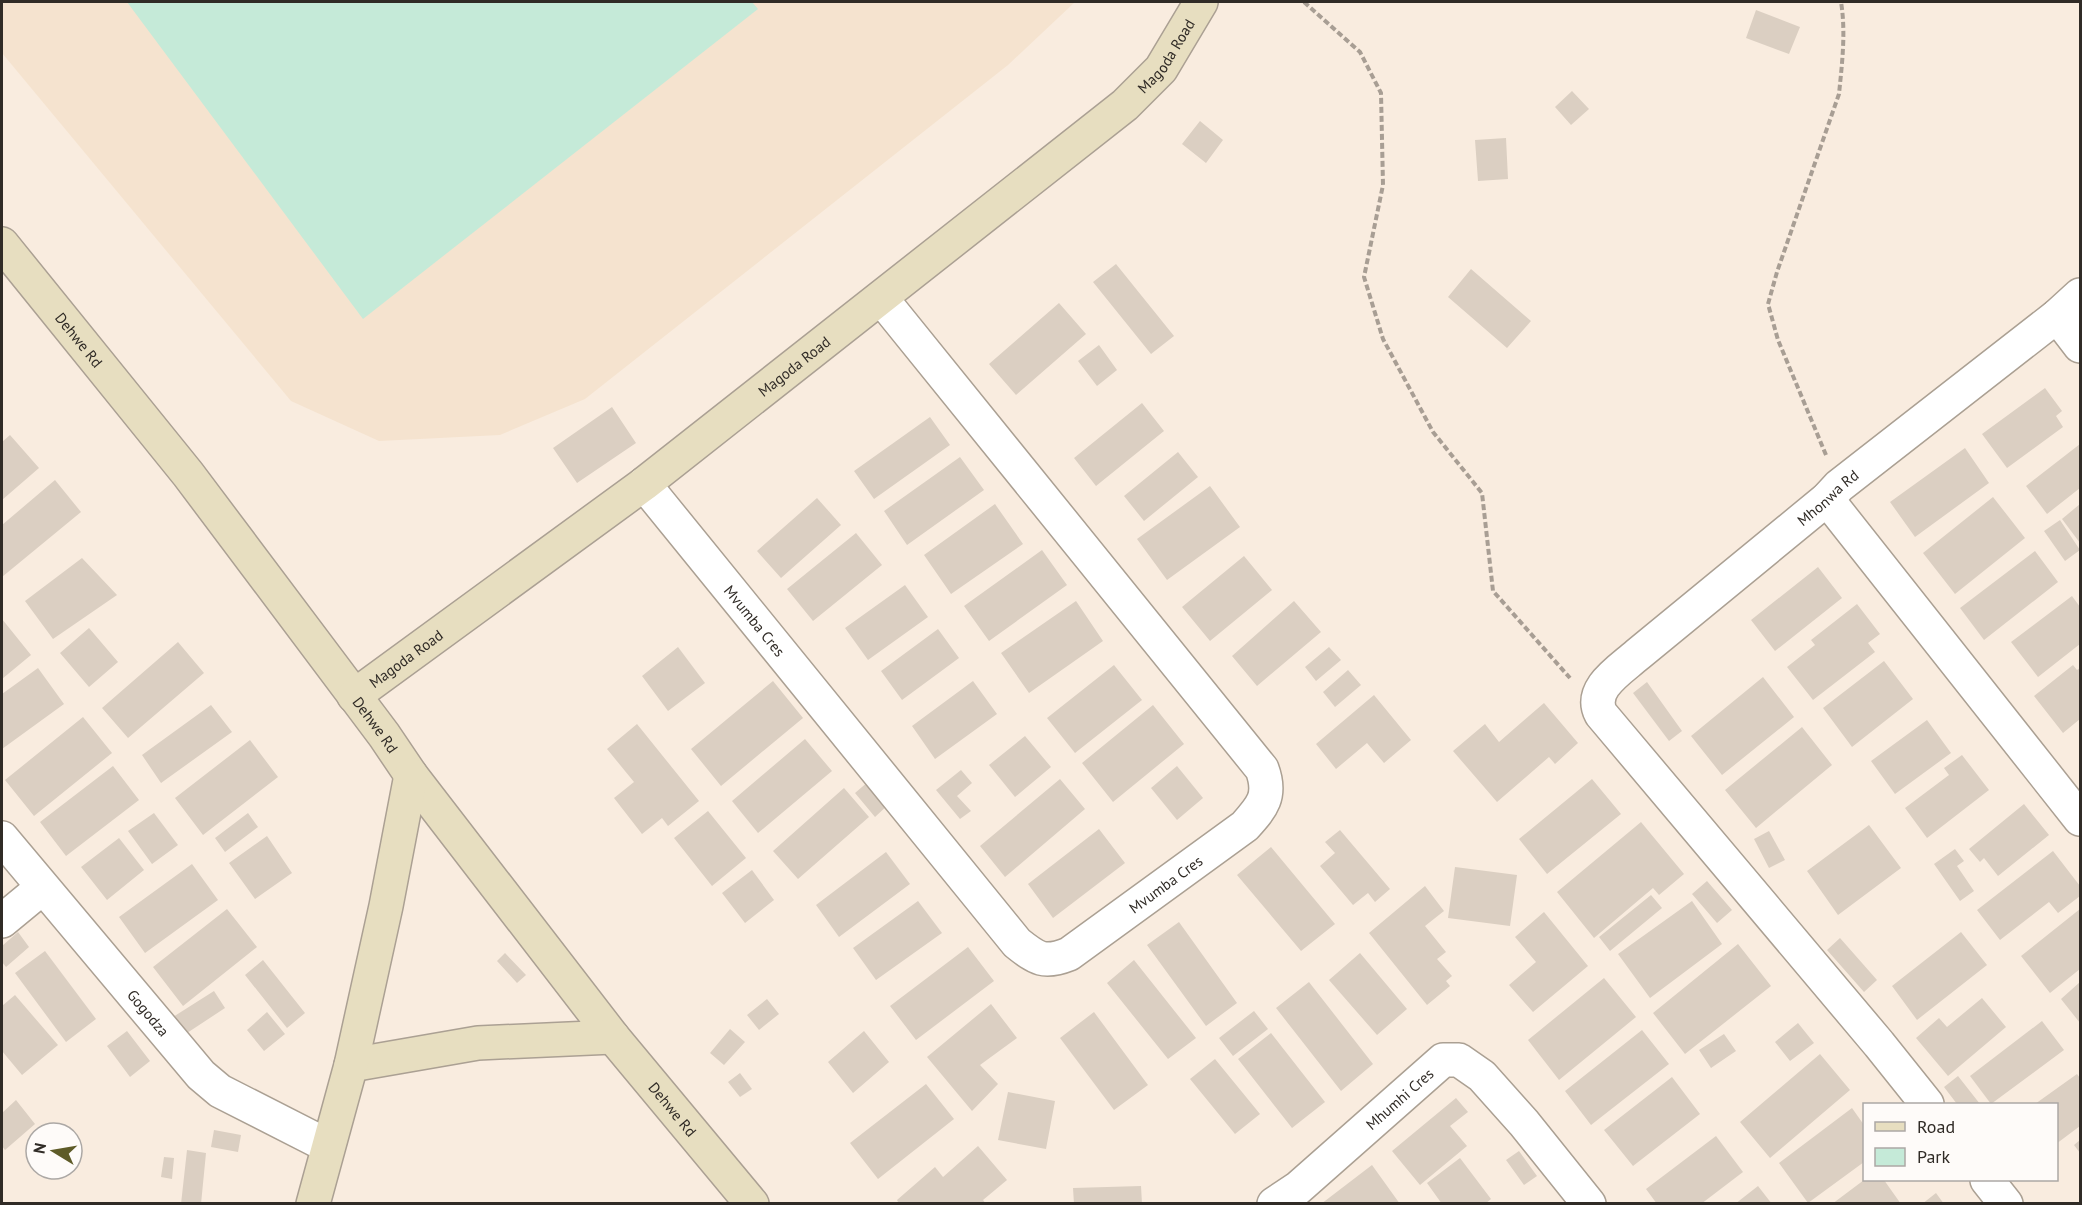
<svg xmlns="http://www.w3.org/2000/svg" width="2082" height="1205" font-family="'PT Sans',sans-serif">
  <rect width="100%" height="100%" fill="#f9ecdf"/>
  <path fill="#f5e3cf" d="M2,2H1075L1008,65L585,399L500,435L379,441L291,401L2,53Z"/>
  <path fill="#c5ead8" d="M127,2H752L758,9L363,319Z"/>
  <path fill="#dbcfc2" d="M1756,10L1800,27L1789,54L1746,38Z
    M1572,91L1589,109L1571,125L1555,107Z
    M1200,121L1223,140L1206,163L1182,144Z
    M1506,138L1508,179L1478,181L1475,140Z
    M1116,264L1174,336L1151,354L1093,282Z
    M1471,269L1531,321L1507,348L1448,297Z
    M1059,303L1086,334L1016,395L989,364Z
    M1099,345L1117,370L1097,386L1078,361Z
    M2045,388L2062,411L2056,416L2063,427L2007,468L1982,434Z
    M1142,403L1164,431L1096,486L1074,458Z
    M612,407L636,443L577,483L553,448Z
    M930,417L950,445L874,499L854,471Z
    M10,435L39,468L2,500V442Z
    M2080,444V488L2047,514L2026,486Z
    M1965,448L1989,483L1915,537L1890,502Z
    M1178,452L1198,477L1144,521L1124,496Z
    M960,457L984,490L907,545L884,511Z
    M55,480L81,512L2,577V525Z
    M1210,486L1240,527L1167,580L1137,539Z
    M1993,497L2025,538L1955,594L1923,553Z
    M817,498L841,525L781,578L757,551Z
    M995,504L1023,544L951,594L924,555Z
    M2080,504V543L2062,519Z
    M2060,520L2080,550L2065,561L2044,531Z
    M856,533L882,565L813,621L787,589Z
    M1042,550L1067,585L989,641L964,606Z
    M2035,551L2058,582L1984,640L1960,608Z
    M1244,556L1272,590L1210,641L1182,607Z
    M82,558L117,595L53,639L25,601Z
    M1818,567L1842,598L1775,651L1751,620Z
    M905,585L928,617L868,660L845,628Z
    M2072,596L2080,607V644L2038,677L2011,642Z
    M1076,601L1103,641L1029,693L1001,653Z
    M1294,601L1321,632L1257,686L1232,656Z
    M1857,604L1880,634L1868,643L1875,652L1813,700L1787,667L1815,645L1811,640Z
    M2,619L31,655L2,679Z
    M89,628L118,662L89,687L60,653Z
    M938,629L959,658L902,700L881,671Z
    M178,642L204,673L128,738L102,708Z
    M678,647L705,683L668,711L642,676Z
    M1329,647L1341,660L1316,681L1305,667Z
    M1884,661L1913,699L1852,747L1823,708Z
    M1114,665L1142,700L1075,753L1047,718Z
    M2073,665L2077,670L2080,668V719L2063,733L2034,696Z
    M38,668L64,704L2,749V694Z
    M1348,670L1361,685L1335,707L1323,692Z
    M1763,677L1794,717L1722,775L1691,736Z
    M773,681L803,718L721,786L691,749Z
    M973,681L997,714L935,759L912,726Z
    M1647,682L1682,731L1669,741L1633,693Z
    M1374,695L1411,740L1384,763L1367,743L1336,769L1316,744Z
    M1544,703L1578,743L1555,764L1549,757L1497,802L1453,751L1485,724L1499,742Z
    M211,705L232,732L161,783L142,755Z
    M1153,705L1184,744L1113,802L1082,763Z
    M83,717L112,753L34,816L5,780Z
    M1927,720L1951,753L1895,794L1871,761Z
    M637,724L699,801L668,826L662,818L642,834L614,798L634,782L607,749Z
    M1802,727L1832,765L1756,828L1725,790Z
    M1025,736L1051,767L1015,797L989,765Z
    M805,739L832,771L758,833L732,801Z
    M250,740L278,777L203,835L175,798Z
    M1962,755L1989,790L1927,838L1905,808L1949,775L1944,768Z
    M113,766L139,800L66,856L40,822Z
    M1177,766L1203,798L1177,820L1151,788Z
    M961,770L972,783L957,796L971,811L960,819L936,790Z
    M1060,779L1085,809L1005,877L980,846Z
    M1592,779L1621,814L1547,874L1519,839Z
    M869,781L889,804L875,817L855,793Z
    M844,788L869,817L798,879L773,851Z
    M2024,804L2049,835L1998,876L1984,858L1980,862L1969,849Z
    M708,811L746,858L712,886L674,838Z
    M154,813L178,845L152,864L128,831Z
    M248,813L258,827L225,852L215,838Z
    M1641,822L1684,874L1659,895L1653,888L1594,938L1557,892Z
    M1869,825L1901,868L1838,915L1807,871Z
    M1099,829L1125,863L1053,918L1028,884Z
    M1340,830L1390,889L1375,902L1368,893L1353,905L1320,866L1335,853L1325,842Z
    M1769,831L1785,860L1769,868L1754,839Z
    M267,836L292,873L255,899L229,863Z
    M119,838L144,870L107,900L81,867Z
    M1271,847L1335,924L1301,951L1237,875Z
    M1955,849L1964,861L1957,866L1974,891L1960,901L1934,864Z
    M2053,851L2080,886V896L2058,913L2049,902L2000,940L1977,910Z
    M886,852L910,884L839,937L816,905Z
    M192,864L218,900L145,953L119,917Z
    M1455,867L1517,875L1510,926L1448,918Z
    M752,870L774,900L745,923L722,893Z
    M1707,881L1732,910L1717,923L1692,894Z
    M1425,886L1444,911L1425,926L1446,952L1437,959L1452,976L1446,981L1450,986L1427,1005L1369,933Z
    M1651,895L1662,908L1610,951L1599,937Z
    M918,901L942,933L876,980L853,948Z
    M1692,901L1722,944L1650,998L1618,954Z
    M227,909L257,947L183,1006L153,967Z
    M2080,909V969L2050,993L2021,956Z
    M1544,912L1588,966L1533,1012L1509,985L1536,962L1515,937Z
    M1179,922L1237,1003L1206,1026L1147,945Z
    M18,932L29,947L6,967L2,962V946Z
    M1961,932L1987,965L1917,1020L1892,986Z
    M1840,938L1877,980L1864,992L1827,950Z
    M1738,944L1771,986L1685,1054L1653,1013Z
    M968,947L994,981L916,1040L890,1006Z
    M45,951L96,1019L66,1042L15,973Z
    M505,953L526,975L517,983L497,961Z
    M1360,953L1407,1009L1377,1035L1329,980Z
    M263,960L305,1013L287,1028L245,975Z
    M1134,960L1196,1038L1168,1059L1107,983Z
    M1604,978L1636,1017L1559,1080L1528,1040Z
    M1309,982L1373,1064L1341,1091L1276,1008Z
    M2080,982V1023L2061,999Z
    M214,991L225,1008L184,1035L173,1017Z
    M15,995L58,1045L22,1075L2,1051V1006Z
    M1982,998L2006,1027L1948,1076L1916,1038L1939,1018L1947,1027Z
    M767,999L779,1014L759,1030L747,1015Z
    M991,1004L1017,1038L980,1065L998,1084L972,1111L927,1057Z
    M1254,1011L1268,1029L1233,1056L1219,1038Z
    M267,1012L285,1034L264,1051L247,1030Z
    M1094,1012L1148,1085L1114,1110L1060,1038Z
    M2042,1021L2064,1050L1991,1104L1970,1076Z
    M1798,1023L1814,1043L1790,1061L1775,1042Z
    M730,1029L745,1042L724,1065L710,1053Z
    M1642,1030L1669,1064L1591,1125L1565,1091Z
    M127,1031L150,1061L130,1077L107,1046Z
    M864,1031L889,1062L853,1093L828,1062Z
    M1271,1033L1325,1102L1292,1128L1238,1059Z
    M1724,1034L1736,1051L1711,1068L1699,1050Z
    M1820,1054L1850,1090L1770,1158L1740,1122Z
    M1215,1059L1260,1114L1235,1134L1190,1079Z
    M740,1073L752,1089L740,1097L728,1082Z
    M2077,1074L2080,1078V1126L2056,1144V1104H2035Z
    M1958,1076L1980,1104H1957L1944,1087Z
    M1672,1077L1700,1114L1633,1166L1604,1130Z
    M926,1084L954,1119L878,1179L850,1143Z
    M1008,1092L1055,1101L1046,1149L998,1140Z
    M1456,1098L1468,1112L1450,1126L1467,1146L1420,1185L1392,1151Z
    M16,1100L35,1124L5,1150L2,1146V1113Z
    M1852,1108L1864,1125V1162L1808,1203L1779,1163Z
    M214,1130L241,1135L238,1152L211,1147Z
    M1716,1136L1743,1172L1701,1204H1657L1646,1189Z
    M2080,1140V1153L2074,1145Z
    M978,1146L1007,1180L983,1200L986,1204H899L897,1200L935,1167L943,1177Z
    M187,1150L206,1153L201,1204H181Z
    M1519,1151L1537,1176L1524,1185L1506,1160Z
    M164,1157L174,1158L172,1179L161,1177Z
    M1460,1158L1491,1199L1485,1204H1442L1427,1183Z
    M1372,1165L1400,1204H1321Z
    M1864,1180H1884L1901,1204H1832Z
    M1141,1186L1142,1204H1074L1073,1188Z
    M1758,1186L1772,1204H1735Z
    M1936,1193L1944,1204H1922Z"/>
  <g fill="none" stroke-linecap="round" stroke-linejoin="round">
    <g stroke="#aba093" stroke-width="36">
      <g id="street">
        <path d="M2057,316L2080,346"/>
        <path id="s1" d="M644,484L1017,943C1037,959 1044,964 1069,954L1245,826C1262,807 1272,796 1262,769L881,298"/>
        <path d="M1827,499L2080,819"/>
        <path id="s2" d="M2,838L201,1075L220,1091L328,1146"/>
        <path d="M2,921L42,888"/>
        <path id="s3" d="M1927,1104L1879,1044L1601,714C1588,689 1620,670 1637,655L1827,499L1839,486L2057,316L2080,295"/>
        <path d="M1987,1180L2006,1204"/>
        <path id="s4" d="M1274,1204L1298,1188L1443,1060H1459L1482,1076L1524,1123L1589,1204"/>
      </g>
    </g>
    <g stroke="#aba093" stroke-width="36">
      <g id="secondary">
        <path id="s5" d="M2,244L188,474L384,735L411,775L613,1037L752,1204"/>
        <path id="s6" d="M354,696L644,484L1125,105L1161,69L1201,2"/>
        <path d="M351,1065L478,1043L613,1037"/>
        <path d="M313,1204L351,1065L386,906L411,775"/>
      </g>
    </g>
    <path stroke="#a89e94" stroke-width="4" stroke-dasharray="6 3" stroke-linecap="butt" d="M1304,2L1360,52L1381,93L1383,185L1364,277L1383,339L1433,432L1482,493L1493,591L1570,678
      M1826,455L1778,340L1768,304L1777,272L1839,94C1842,64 1846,32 1841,2"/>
    <use href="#street" stroke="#fff" stroke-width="33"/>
    <use href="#secondary" stroke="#e7dec0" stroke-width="33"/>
  </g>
  <g text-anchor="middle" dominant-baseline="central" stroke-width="4.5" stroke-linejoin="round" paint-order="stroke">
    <g font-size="15" fill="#302b26" stroke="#fefbf9">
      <text stroke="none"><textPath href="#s6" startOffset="1036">Magoda Road</textPath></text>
      <text stroke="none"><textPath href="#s5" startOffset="123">Dehwe Rd</textPath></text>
      <text stroke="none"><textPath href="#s6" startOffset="550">Magoda Road</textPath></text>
      <text stroke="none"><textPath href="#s3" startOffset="831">Mhonwa Rd</textPath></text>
      <text stroke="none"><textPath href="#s1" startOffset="176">Mvumba Cres</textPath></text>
      <text stroke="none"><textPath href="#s6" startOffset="64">Magoda Road</textPath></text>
      <text stroke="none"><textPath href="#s5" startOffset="609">Dehwe Rd</textPath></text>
      <text stroke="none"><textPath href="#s1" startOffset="768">Mvumba Cres</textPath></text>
      <text stroke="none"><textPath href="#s2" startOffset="228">Gogodza</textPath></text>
      <text stroke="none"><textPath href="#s4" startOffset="164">Mhumhi Cres</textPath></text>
      <text stroke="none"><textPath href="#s5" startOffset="1095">Dehwe Rd</textPath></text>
    </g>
  </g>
  <rect width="2082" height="1205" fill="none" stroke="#302b26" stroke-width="6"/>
  <rect x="1863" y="1103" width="195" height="78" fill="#fefbf9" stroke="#aca8a5" stroke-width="1.5"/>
  <rect x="1875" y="1122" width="30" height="9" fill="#e7dec0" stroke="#aca8a5" stroke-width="1.5"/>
  <text x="1917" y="1133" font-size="18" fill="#302b26">Road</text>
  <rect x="1875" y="1148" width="30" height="18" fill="#c5ead8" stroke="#aca8a5" stroke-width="1.5"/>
  <text x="1917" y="1163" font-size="18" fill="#302b26">Park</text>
  <g transform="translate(54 1151) rotate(281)"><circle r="28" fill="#fefbf9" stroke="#aca8a5" stroke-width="1.5"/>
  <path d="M0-4.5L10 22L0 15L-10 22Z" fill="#5e5b28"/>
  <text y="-9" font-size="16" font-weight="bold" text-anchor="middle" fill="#302b26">N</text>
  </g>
</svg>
